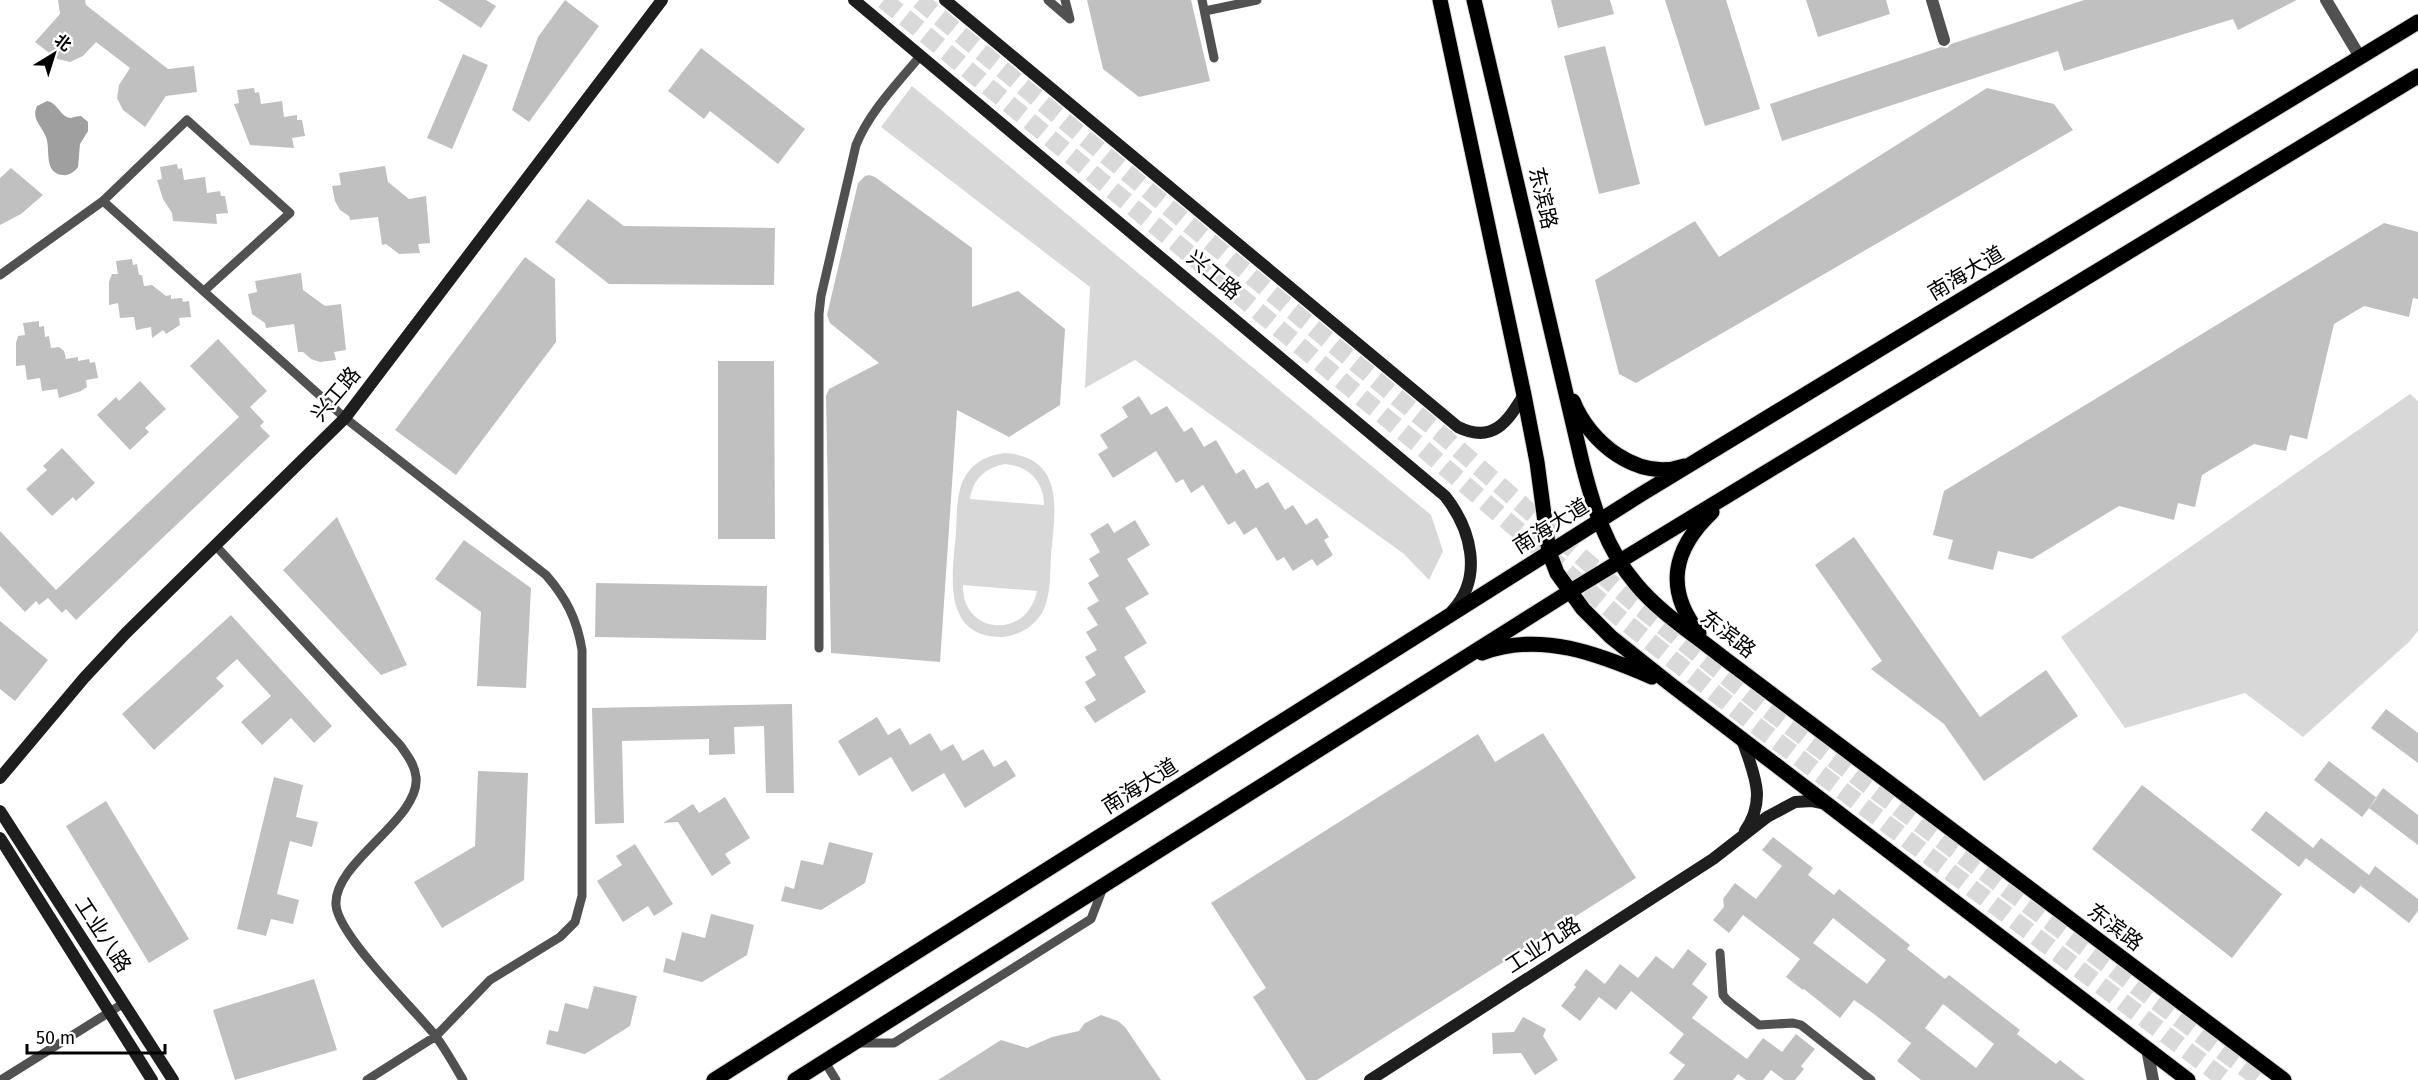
<svg xmlns="http://www.w3.org/2000/svg" width="2418" height="1080" font-family="'Fira Sans','Noto Sans SC',sans-serif">
  <rect width="100%" height="100%" fill="#fff"/>
  <path fill="#d8d8d8" fill-rule="evenodd" d="M912,86L1431,515L1443,551L1429,580L1404,554L1135,360L1085,388L1090,287L881,127Z
    M2410,394L2418,401V631L2409,642L2303,737L2245,693L2125,728L2061,637Z
    M1005,453C1066,458 1055,511 1051,555C1050,574 1051,597 1042,613C1033,628 1016,637 1000,637C940,636 953,571 956,532C957,513 956,491 966,475C975,461 989,455 1005,453ZM1005,464C1028,466 1044,481 1044,505L970,499C973,479 985,468 1005,464ZM963,585L1037,591C1027,641 961,634 963,585Z"/>
  <path fill="#9f9f9f" d="M47,101C58,103 61,118 71,118C74,117 77,116 81,116L88,122V131L80,144L78,167C74,172 69,176 62,175C43,172 51,150 46,137C42,126 31,119 37,106Z"/>
  <path fill="#c0c0c0" fill-rule="evenodd" d="M58,0H85L86,5L168,69L194,66L197,92L166,96L145,127L123,110L117,98L119,85L130,68L96,42L83,56L70,62L57,59L35,42L60,14Z
    M438,0H486L496,6L481,28Z
    M565,0L599,26L529,122L512,110L538,37Z
    M1087,0H1191L1210,81L1139,97L1103,69Z
    M1551,0H1610L1614,14L1558,28Z
    M1665,0H1726L1760,109L1705,126Z
    M1806,0H1886L1890,14L1818,37Z
    M2084,0H2297L2238,30L2233,19L2064,71L2058,51L1782,141L1770,104L1941,47L1947,48L1951,44Z
    M1605,46L1640,184L1599,194L1564,56Z
    M701,48L805,129L778,164L710,111L704,119L668,91Z
    M463,54L488,65L452,149L427,138Z
    M254,88L255,93L259,92L261,104L282,101L284,117L297,115V120H302L305,136L292,138L294,148L250,145L234,104L239,103L237,90Z
    M1987,88L2054,104L2073,130L1636,383L1619,374L1595,280L1695,221L1719,257Z
    M177,164L178,169L182,168L184,180L205,177L207,193L220,191L221,196H225L228,213L216,214L217,224L173,221L172,213L163,199L157,180L162,179L160,167Z
    M385,166L388,182L409,199L426,196L430,243L418,244L420,253L399,254L386,244L382,245L378,217L350,220L349,216L340,210L335,201L332,186L341,185L339,173Z
    M11,168L43,195L21,214L0,225V178Z
    M869,175L875,177L972,248V307L1018,291L1065,329L1060,405L1009,437L957,410L940,662L831,653L826,396L829,389L879,363L830,323L827,315L858,183L865,176Z
    M588,199L624,226L775,228L774,285L609,284L555,242Z
    M2384,223L2418,232V299L2413,298L2409,317L2364,306L2334,324L2307,439L2290,435L2286,451L2254,444L2202,475L2195,507L2178,503L2174,520L2119,506L2032,559L1998,551L1993,570L1948,559L1953,540L1933,535L1944,491Z
    M525,257L555,279L556,342L456,475L395,430Z
    M132,259L133,265L137,264L139,275H142L144,286L152,285L166,296L171,295V299L182,298L183,302L189,301L191,317L179,318L180,325L166,334L163,330L152,338L151,327L136,330L134,317L120,318L118,303L109,305V282L112,274H118L116,261Z
    M301,273L303,290L325,306L341,304L346,350L334,352L336,360L320,362L311,359L303,352H298L294,324L266,328L265,323L252,314L248,294L257,292L255,281Z
    M39,321V327L44,326L45,337L49,336L51,348L59,347L64,351L66,359L78,357V361L89,359L90,363L95,362L98,378L86,380L87,387L81,391L59,398L57,389L42,391L40,378L27,380L25,365L16,366V343L18,336L25,335L23,323Z
    M218,339L267,391L250,407L264,422L260,426L270,436L76,620L66,609L62,613L48,598L39,605L36,601L25,612L0,586V531L56,590L239,417L190,366Z
    M718,361H774L775,539H718Z
    M140,381L166,409L145,428L149,432L130,450L97,415L116,397L119,401Z
    M1139,396L1151,415L1167,406L1184,432L1192,427L1204,447L1216,440L1236,474L1244,469L1256,489L1268,482L1285,510L1293,505L1306,525L1317,518L1329,537L1324,540L1333,555L1317,566L1312,559L1293,571L1284,557L1277,561L1256,527L1244,535L1235,521L1228,525L1203,485L1191,493L1183,479L1176,483L1156,451L1113,478L1098,454L1108,448L1100,435L1128,417L1122,407Z
    M62,448L95,483L76,501L73,497L52,516L26,489L47,470L43,466Z
    M337,517L407,665L381,675L283,570Z
    M1135,520L1150,545L1127,559L1149,594L1125,608L1147,643L1124,657L1146,692L1095,723L1084,707L1096,700L1085,682L1096,675L1085,657L1097,650L1086,632L1098,625L1087,608L1099,601L1088,583L1099,576L1089,559L1100,552L1090,534L1108,523L1114,533Z
    M1854,537L1980,717L2046,670L2078,716L1984,781L1944,724L1871,669L1882,661L1815,565Z
    M464,540L531,588L526,688L477,686L481,612L435,579Z
    M596,583L767,586L766,640L595,637Z
    M231,615L332,726L314,743L291,718L262,745L241,722L271,696L237,659L216,678L224,686L154,750L122,714Z
    M0,621L48,660L15,701L0,689Z
    M792,704L794,793H766L764,726L734,727L735,754L709,755V739L622,741L624,823L595,824L592,708Z
    M2386,709L2418,733V763L2371,728Z
    M877,717L888,735L900,728L910,745L930,733L941,751L953,744L963,761L983,749L994,767L1006,760L1016,776L965,808L944,773L912,792L891,757L859,776L838,741Z
    M1543,733L1636,878L1317,1080H1306L1253,997L1266,988L1211,903L1478,734L1495,762Z
    M2329,761L2377,798L2362,817L2314,780Z
    M478,771L528,773L524,880L442,928L414,882L475,846Z
    M274,777L303,785L296,817L318,822L312,847L290,841L277,894L299,900L293,924L271,919L266,936L237,929Z
    M2142,785L2282,894L2232,958L2092,849Z
    M2383,788L2418,815V845L2369,808Z
    M725,797L750,838L725,854L731,863L712,876L678,822L663,823L693,804L699,813Z
    M106,801L189,939L149,963L66,826Z
    M2266,811L2313,848L2321,838L2369,875L2375,866L2418,899V911L2409,923L2361,886L2362,884L2354,894L2306,858L2299,867L2251,830Z
    M1773,837L1813,868L1808,875L1834,895L1839,889L1910,945L1907,949L1945,979L1949,975L2020,1030L2017,1034L2056,1064L2060,1060L2085,1080H1921L1897,1061L1911,1043L1874,1014L1854,1000L1840,1018L1804,989L1803,990L1786,977L1800,959L1743,915L1729,933L1713,920L1724,907L1723,899L1735,883L1756,899L1782,866L1762,850ZM1833,918L1886,960L1867,984L1813,943ZM1943,1004L1994,1044L1976,1068L1925,1028Z
    M829,842L873,853L865,883L821,910L781,901L785,886L794,889L801,860L823,865Z
    M635,844L673,904L654,916L648,906L623,922L597,881L622,865L616,856Z
    M711,914L754,925L747,955L702,982L663,972L666,958L675,961L682,932L705,938Z
    M1688,949L1707,964L1692,984L1708,997L1692,1018L1747,1059L1763,1038L1782,1052L1796,1034L1815,1049L1801,1066L1804,1069L1795,1080H1784L1771,1070L1763,1080H1746L1738,1074L1733,1080H1673L1685,1065L1669,1053L1684,1034L1631,991L1616,1010L1599,997L1580,1021L1561,1006L1576,987L1574,985L1586,969L1605,984L1620,964L1638,978L1656,956L1673,969Z
    M314,979L337,1050L235,1080L213,1010Z
    M594,986L637,996L630,1026L585,1054L546,1044L549,1030L558,1032L565,1003L588,1009Z
    M1101,1015L1118,1021L1125,1027L1161,1080H938L1001,1040L1027,1048L1052,1037L1079,1031L1085,1023Z
    M1523,1017L1546,1029L1543,1036L1558,1060L1535,1075L1521,1053L1493,1054L1492,1033L1514,1032Z"/>
  <g fill="none" stroke-linecap="round" stroke-linejoin="round">
    <path stroke="#d9d9d9" stroke-width="18" stroke-dasharray="18 9" stroke-linecap="butt" d="M884,0L1426,451L1620,618L1754,724L2226,1080
      M919,0L1441,434L1633,602L1764,707L2261,1080"/>
    <g stroke="#dbdbdb" stroke-width="17">
      <path id="primary" d="M1440,0L1524,395L1537,462L1549,552L1557,573L1583,609L1611,637L1670,684L2188,1080
        M1474,0L1582,462C1593,506 1606,549 1636,584C1659,612 1692,633 1721,656L2284,1080
        M1573,401C1589,442 1638,482 1684,466
        M1699,633C1664,589 1673,549 1712,512
        M1482,653C1540,631 1599,654 1652,677
        M714,1080L1640,495L2418,22
        M795,1080L1569,592L2418,76"/>
    </g>
    <path stroke="#515151" stroke-width="9" d="M1048,0L1070,19L1065,0
      M1202,0L1214,58
      M1205,11L1257,0
      M103,201L345,418L546,575C566,598 577,619 582,650V896L575,922L560,937L490,980L436,1036L367,1080
      M0,275L103,201L187,120L290,213L204,291
      M215,545L400,745C407,755 415,765 416,777C421,819 333,862 336,905C338,935 412,1007 434,1034C445,1048 454,1065 463,1080
      M819,648V314L821,296L856,145C870,111 897,84 921,55
      M1720,953L1723,995L1727,1000L1759,1025L1793,1023L1801,1025L1871,1080
      M856,1043H894L1091,919L1103,888
      M825,1062L836,1080
      M1,1080L124,1003"/>
    <path stroke="#515151" stroke-width="12" d="M1932,0L1944,40
      M2326,0L2360,57
      M2147,1049L2153,1080"/>
    <path stroke="#1e1e1e" stroke-width="12" d="M854,0L1445,496C1471,529 1484,577 1452,611
      M945,0L1458,427C1493,444 1507,422 1524,395
      M1743,742C1754,775 1767,799 1745,831
      M0,778L84,678L126,633L345,418L662,0
      M0,811L173,1080
      M0,838L152,1080
      M1370,1080L1713,859L1767,817L1795,802L1812,801L1822,803"/>
    <use href="#primary" stroke="#000" stroke-width="15"/>
  </g>
  <g text-anchor="middle" dominant-baseline="central" stroke-width="5" stroke-linejoin="round" paint-order="stroke">
    <g font-size="21" fill="#000" stroke="#fff">
      <text transform="translate(1543 198) rotate(77)">东滨路</text>
      <text transform="translate(1966 273) rotate(-31)">南海大道</text>
      <text transform="translate(1214 275) rotate(40)">兴工路</text>
      <text transform="translate(336 394) rotate(-50)">兴工路</text>
      <text transform="translate(1551 526) rotate(-32)">南海大道</text>
      <text transform="translate(1728 634) rotate(38)">东滨路</text>
      <text transform="translate(1140 786) rotate(-32)">南海大道</text>
      <text transform="translate(2115 927) rotate(37)">东滨路</text>
      <text transform="translate(103 935) rotate(57)">工业八路</text>
      <text transform="translate(1543 945) rotate(-33)">工业九路</text>
    </g>
  </g>
  <g transform="translate(54 54) rotate(38)" stroke="#ffffff" stroke-width="4.5" paint-order="stroke">
  <path d="M0-4.5L10 22L0 15L-10 22Z" fill="#000000"/>
  <text y="-9" font-size="16" font-weight="bold" text-anchor="middle" fill="#000000">北</text>
  </g>
  <path d="M27 1044v9h138v-9" fill="none" stroke="#000000" stroke-width="3"/>
  <text x="36" y="1044" font-size="18" fill="#000000" stroke="#ffffff" stroke-width="4.5" paint-order="stroke">50 m</text>
</svg>
